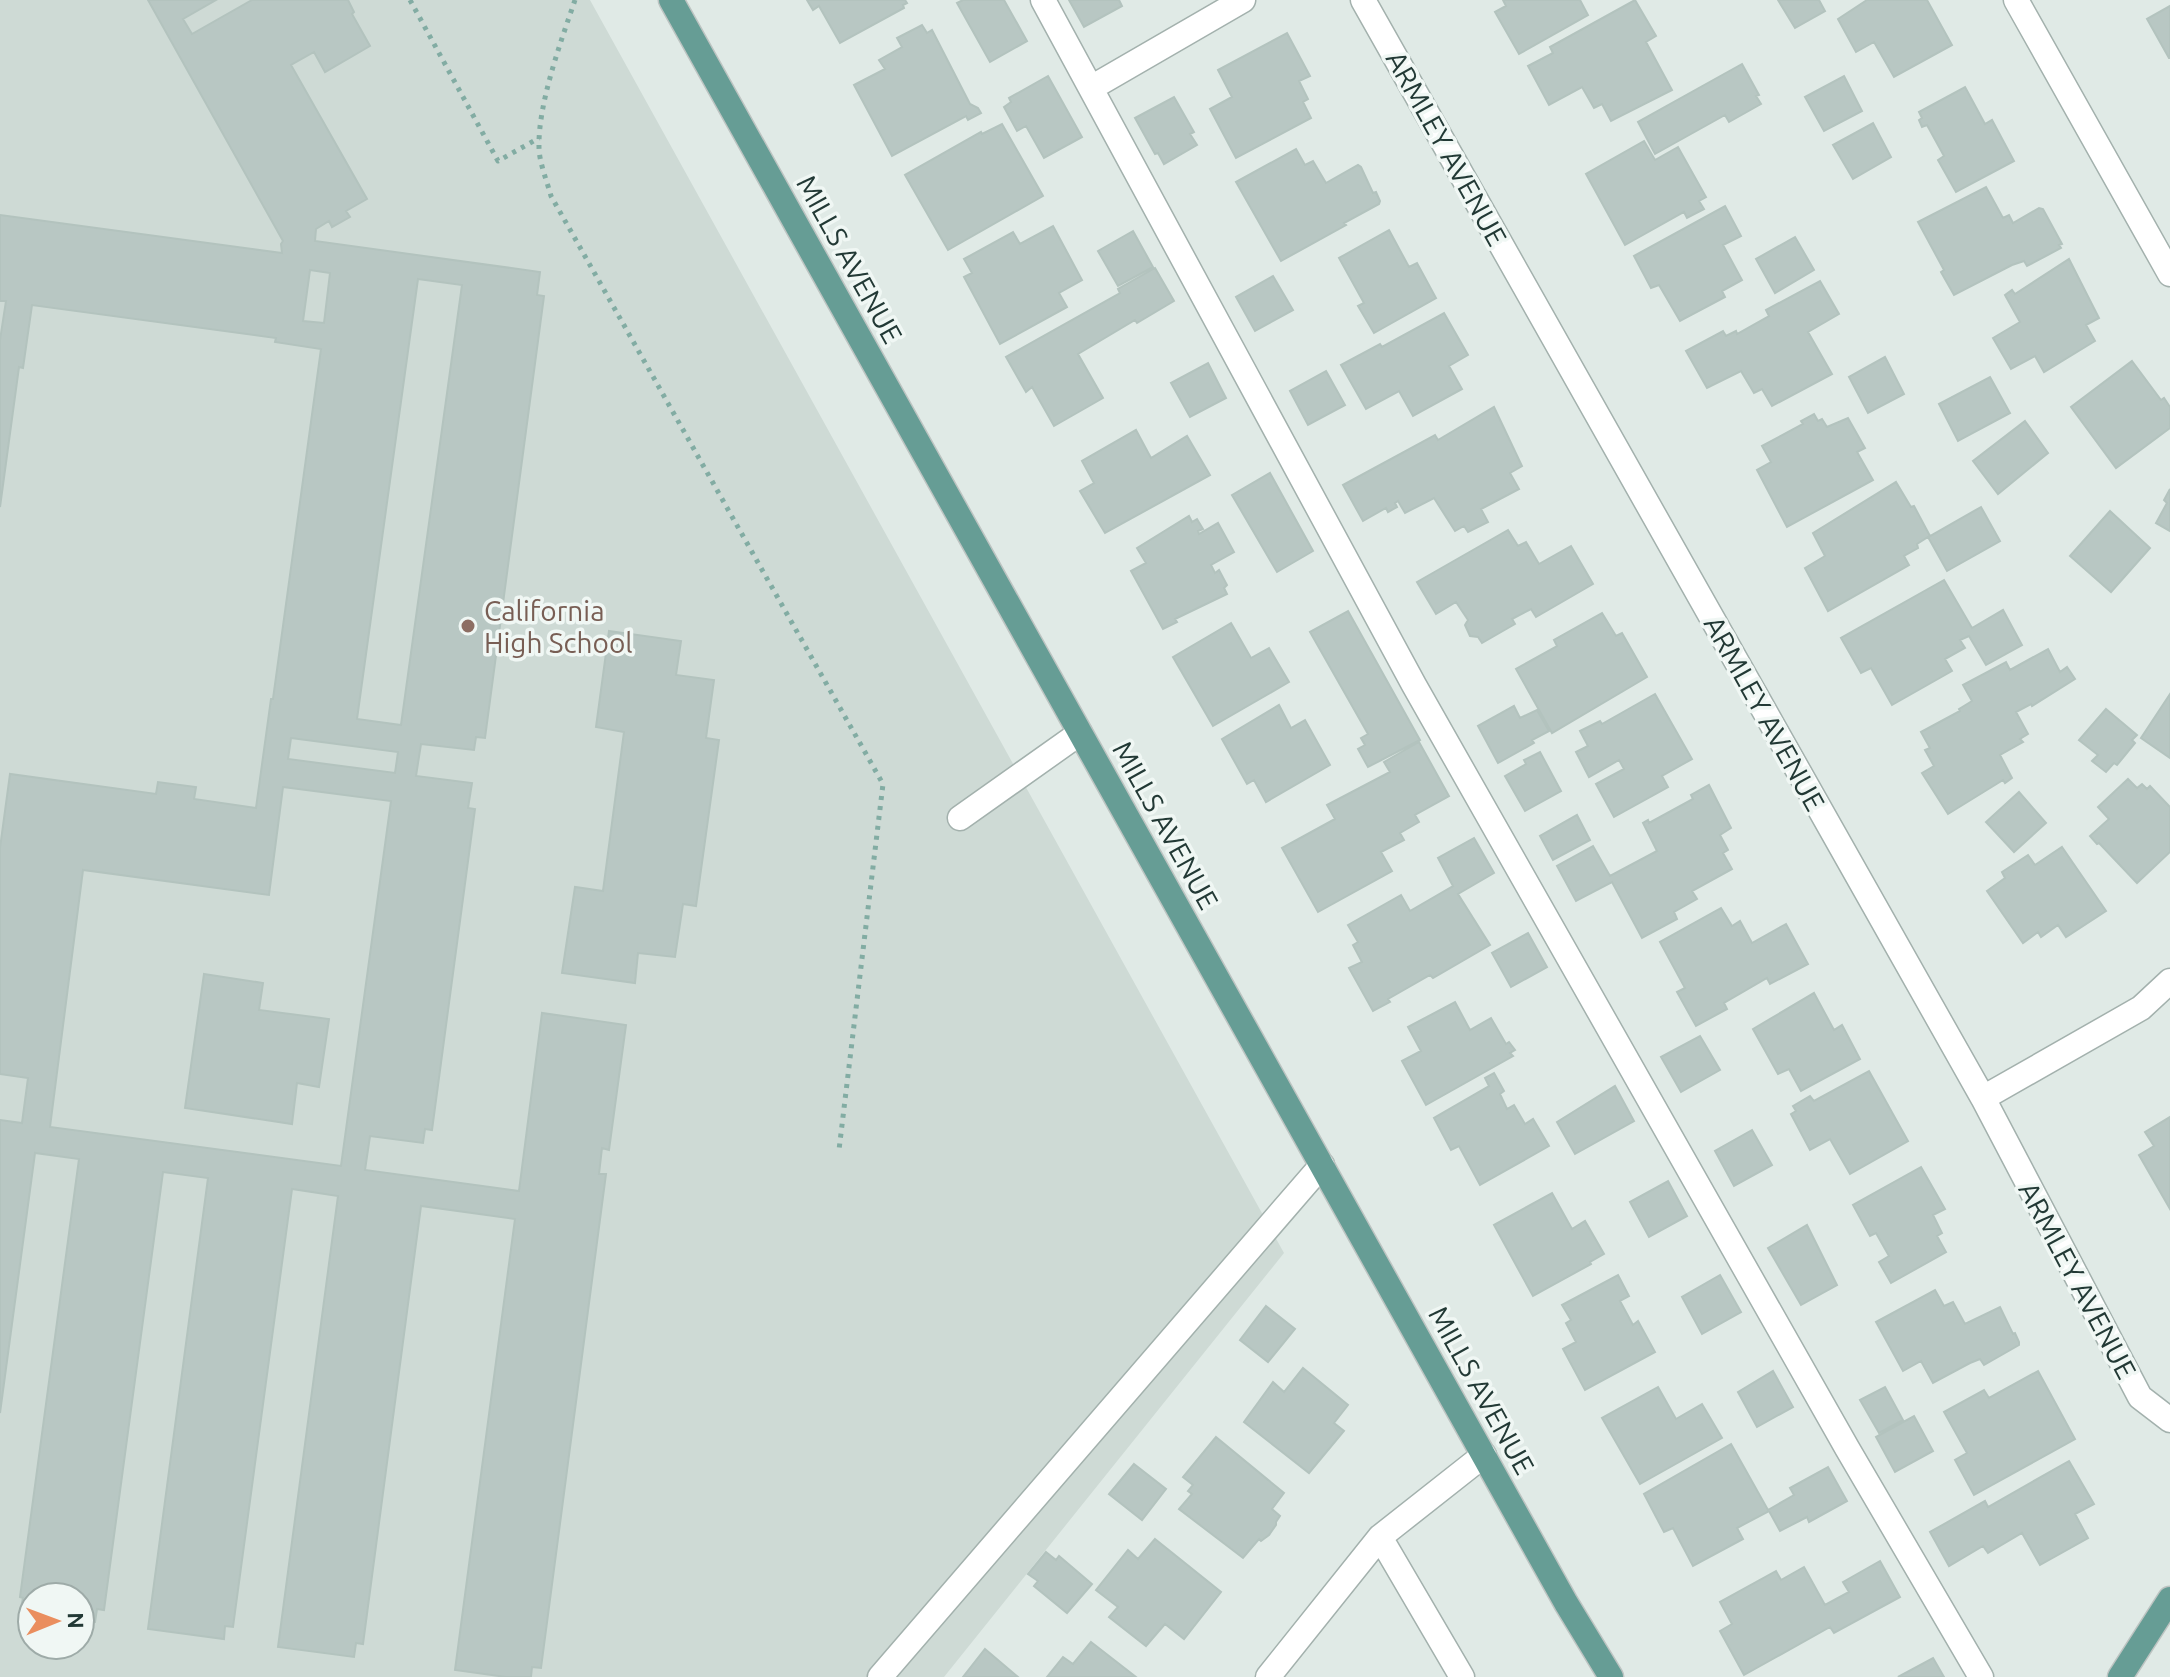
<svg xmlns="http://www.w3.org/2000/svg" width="2170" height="1677" font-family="Ubuntu,sans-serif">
  <rect width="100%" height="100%" fill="#e0eae6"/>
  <path fill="#cedad5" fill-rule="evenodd" d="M0,0H590L1284,1253L944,1677H0ZM32,1597H80V1645H32Z"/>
  <path fill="#b8c7c3" stroke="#b3c3be" stroke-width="2" fill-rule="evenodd" d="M148,0H216L183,19L192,34L252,0H348L354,12L352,14L370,46L325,72L314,52L291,65L367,199L346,211L350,217L332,227L329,221L316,229L315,241L540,272L537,295L544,296L485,738L476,737L474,750L421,744L416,776L472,783L468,808L475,809L432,1130L425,1129L423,1143L370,1136L365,1170L519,1191L542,1013L626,1025L609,1150L602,1148L599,1174H606L541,1668L532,1667L531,1677H506L455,1670L515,1219L421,1206L363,1644L356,1643L354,1657L278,1647L338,1196L292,1189L233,1627L225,1626L224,1639L148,1629L208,1178L163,1172L104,1610L97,1609L95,1622L80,1620V1597H32V1613L20,1612L23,1598L20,1597L79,1159L35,1153L0,1413V1120L22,1123L28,1078L0,1074V848L10,774L156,794L158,782L196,787L194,799L256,808L271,699H273L321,349L275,342L276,338L32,305L23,368L19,367L0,507V340L6,301H0V215L282,253L281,244L283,241ZM310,270L330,273L324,323L303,321ZM418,279L462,285L401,725L357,719ZM291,738L398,752L395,773L288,759ZM283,787L391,801L341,1166L50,1127L83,870L269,895Z
    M807,0H905L907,3L903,5L904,8L840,43L819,6L813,10Z
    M963,0H1004L1027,41L990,62L957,3Z
    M1069,0H1119L1122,6L1084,27Z
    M1503,0H1580L1588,15L1519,54L1495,12L1506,6Z
    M1635,0L1656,36L1646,42L1672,90L1611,121L1602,104L1594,108L1582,87L1549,105L1528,66L1553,53L1550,47Z
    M1778,0H1819L1825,11L1795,28Z
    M1867,0H1927L1952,45L1894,77L1874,42L1856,52L1838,19Z
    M2170,6V58H2169L2147,19Z
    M922,25L927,33L932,30L970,104L978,108L981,113L968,120L966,116L892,156L854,85L885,69L879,60L902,47L897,38Z
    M1287,33L1310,76L1299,81L1308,99L1303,102L1311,118L1236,158L1210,109L1232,97L1218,70Z
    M1742,64L1759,95L1756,96L1761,104L1729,122L1725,115L1655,154L1638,122Z
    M1048,76L1082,137L1044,158L1026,126L1017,131L1004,107L1011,102L1009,98Z
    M1844,76L1862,111L1824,131L1805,97Z
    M1965,87L1985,124L1992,120L2014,161L1956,192L1938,160L1944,156L1927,125L1922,127L1919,120L1922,118L1919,112Z
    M1174,97L1194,132L1190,134L1197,145L1164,164L1158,153L1155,154L1135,118Z
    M1873,123L1891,157L1853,179L1833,145Z
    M1002,124L1043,196L948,250L905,175L981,132L982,134Z
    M1644,141L1655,160L1678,147L1706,197L1699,201L1704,209L1687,218L1684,212L1625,245L1586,174Z
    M1296,149L1305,165L1313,161L1326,183L1358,165L1361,167L1373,193L1376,192L1380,201L1379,204L1344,223L1346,225L1281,261L1236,182Z
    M1986,187L2003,218L2009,215L2013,223L2039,208L2043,209L2062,244L2059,245L2061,248L2027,266L2024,261L2012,265L1954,295L1941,272L1944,270L1918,222Z
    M1725,206L1741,236L1723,245L1742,280L1722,291L1725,297L1680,321L1659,285L1651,288L1634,256Z
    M1053,226L1082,280L1059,293L1067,307L1000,344L964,277L972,273L964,259L1013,232L1020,244Z
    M1389,230L1409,267L1417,263L1436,298L1374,333L1358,306L1364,303L1339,258Z
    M1133,231L1153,267L1118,286L1098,251Z
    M1795,237L1814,270L1775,293L1756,259Z
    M2069,259L2099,318L2086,325L2095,341L2044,372L2035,356L2011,369L1993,338L2020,322L2005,295L2012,290L2015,294Z
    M1155,268L1174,301L1137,323L1135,320L1078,354L1103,398L1054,426L1032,387L1026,392L1006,357L1120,293L1118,289Z
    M1273,276L1293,310L1255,331L1236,297Z
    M1820,281L1839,314L1808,332L1832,374L1772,406L1762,389L1754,393L1741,371L1707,388L1686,351L1723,331L1726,336L1736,331L1737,334L1769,316L1766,310Z
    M1444,313L1468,355L1449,366L1462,389L1413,416L1399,391L1366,409L1341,365L1380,344L1382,347Z
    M1885,357L1904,394L1868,413L1849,377Z
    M2132,361L2161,400L2164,398L2170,407V428L2116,468L2071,407Z
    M1208,363L1226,398L1190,417L1171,383Z
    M1326,371L1345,405L1308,425L1290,391Z
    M1990,377L2010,413L1958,441L1939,404Z
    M1494,407L1522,466L1510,473L1519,489L1481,509L1488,522L1468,532L1464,526L1455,531L1434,498L1405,513L1398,501L1395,503L1397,507L1388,512L1386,508L1363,521L1343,485L1435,435L1438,440Z
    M1814,414L1818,421L1822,419L1827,427L1848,418L1865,448L1857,452L1873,480L1787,527L1757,470L1771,462L1762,446L1803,424L1801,421Z
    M2025,421L2048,453L1998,494L1973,461Z
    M1136,430L1151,458L1187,436L1210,475L1105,533L1080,491L1094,483L1082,461Z
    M1270,473L1313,551L1277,572L1232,495Z
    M1896,482L1911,507L1914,506L1930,536L1981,507L2000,541L1947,571L1928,537L1917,544L1918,548L1904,556L1909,565L1828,611L1805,568L1825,556L1813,533Z
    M2170,489V531L2156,523L2167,503L2164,500Z
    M2110,511L2150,548L2111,592L2070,556Z
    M1189,516L1192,522L1197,519L1203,529L1198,531L1199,534L1218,523L1234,552L1211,565L1215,573L1219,570L1227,585L1224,588L1227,594L1175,619L1177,622L1163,629L1131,571L1146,563L1137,548Z
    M1508,530L1518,546L1526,542L1539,564L1571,546L1593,584L1536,617L1531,609L1512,619L1515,624L1482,643L1478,637L1470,636L1465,625L1468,620L1456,602L1436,614L1417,582Z
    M1944,580L1972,628L2003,610L2022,645L1986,665L1969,636L1960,640L1965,648L1945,659L1952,671L1892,705L1871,668L1861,673L1841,638Z
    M1348,611L1420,740L1368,767L1358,749L1365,745L1361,738L1368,734L1310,632Z
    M1602,613L1616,636L1622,633L1647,677L1552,733L1516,669L1557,646L1554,640Z
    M1231,623L1251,658L1269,648L1289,682L1213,726L1173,657Z
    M609,631L681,641L676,675L714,680L706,738L719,740L696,906L683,904L675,957L638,953L635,983L562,973L575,887L603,891L624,732L596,727Z
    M2048,649L2060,672L2067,667L2075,679L2032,706L2031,704L2016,712L2028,734L2020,739L2023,742L2000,755L2012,778L2005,783L2003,780L1948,814L1922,773L1934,766L1925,750L1930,748L1921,732L1960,711L1959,709L1972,701L1963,685L2006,662L2010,670Z
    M1655,694L1692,759L1662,776L1668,787L1614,817L1596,784L1624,769L1619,760L1589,777L1576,752L1588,746L1580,731L1600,721L1602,724Z
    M2170,694V758L2141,738Z
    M1279,705L1291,728L1305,720L1330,765L1266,802L1254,780L1247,784L1222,739Z
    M1514,706L1520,718L1537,710L1549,731L1532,740L1534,743L1498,763L1478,726Z
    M2106,709L2137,735L2132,740L2135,743L2117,765L2114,763L2106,772L2092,761L2098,755L2079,740Z
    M1419,742L1449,796L1415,815L1419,822L1400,833L1404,840L1381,852L1392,871L1318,912L1282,848L1335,819L1327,805L1390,772L1384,762Z
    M1540,752L1561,791L1525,811L1505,776L1526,764L1524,760Z
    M2128,779L2137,788L2142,784L2147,789L2150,786L2170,807V852L2137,883L2099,843L2097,844L2090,836L2109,819L2098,807Z
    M1709,785L1731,828L1720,835L1728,850L1723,853L1732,869L1692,891L1697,899L1674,912L1677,919L1642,938L1612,882L1576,901L1557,866L1593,846L1610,876L1657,851L1643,823L1648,820L1649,823L1693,799L1691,795Z
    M2019,792L2046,823L2014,852L1986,822Z
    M1577,815L1590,840L1553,860L1540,836Z
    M1474,838L1494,873L1458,894L1490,945L1433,978L1430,975L1388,999L1390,1002L1373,1011L1349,968L1362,962L1353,945L1358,942L1348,925L1401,895L1410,911L1453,886L1438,858Z
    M2062,847L2106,911L2066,937L2058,925L2041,937L2038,932L2023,943L1987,891L2005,878L2002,872L2028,855L2035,865Z
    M1721,908L1732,926L1740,921L1752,943L1786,924L1808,964L1770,984L1767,978L1724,1003L1727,1009L1696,1026L1677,992L1685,988L1660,942Z
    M1528,933L1547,967L1511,987L1492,953Z
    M204,974L263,983L259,1010L329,1019L319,1087L297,1083L292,1124L185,1108Z
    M1814,993L1834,1030L1842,1025L1860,1059L1801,1091L1789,1069L1778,1074L1753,1029Z
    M1455,1002L1470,1030L1491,1018L1506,1044L1509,1042L1515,1050L1510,1053L1513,1056L1426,1105L1402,1061L1421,1051L1408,1027Z
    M1700,1036L1720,1070L1681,1092L1661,1057Z
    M1869,1071L1908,1141L1850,1174L1830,1139L1810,1150L1791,1114L1796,1111L1793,1106L1810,1096L1814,1101Z
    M1494,1073L1504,1091L1500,1094L1507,1109L1514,1105L1525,1124L1533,1119L1549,1146L1480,1185L1459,1146L1451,1150L1434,1118L1489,1086L1485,1078Z
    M1615,1086L1634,1121L1575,1154L1557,1122Z
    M2170,1117V1209L2139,1155L2154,1146L2145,1132Z
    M1752,1130L1772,1165L1734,1186L1715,1151Z
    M1921,1167L1945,1209L1933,1215L1942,1233L1937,1236L1946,1252L1891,1283L1879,1262L1889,1256L1876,1233L1870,1236L1853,1205Z
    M1668,1181L1687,1216L1649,1237L1630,1202Z
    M1552,1193L1572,1229L1585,1221L1604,1254L1590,1262L1591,1264L1533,1296L1494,1225Z
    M1807,1225L1837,1285L1801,1305L1768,1248Z
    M1618,1275L1629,1296L1620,1301L1633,1325L1638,1321L1655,1352L1585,1390L1563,1349L1576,1342L1566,1323L1571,1320L1562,1305Z
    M1720,1275L1741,1312L1702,1334L1682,1297Z
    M1935,1290L1944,1306L1953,1302L1965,1324L2000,1307L2013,1334L2015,1333L2019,1342V1345L1984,1365L1980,1359L1970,1363L1933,1383L1921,1361L1903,1371L1876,1322Z
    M1266,1306L1295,1329L1268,1362L1240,1340Z
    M1303,1368L1348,1405L1334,1423L1344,1431L1309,1473L1244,1422L1273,1382L1284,1392Z
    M1773,1371L1793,1407L1757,1427L1738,1392Z
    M2038,1371L2075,1439L1974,1495L1955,1460L1967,1453L1944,1412L1984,1390L1989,1398Z
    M1658,1387L1676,1419L1702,1404L1722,1438L1640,1484L1602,1418Z
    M1885,1387L1903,1420L1879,1433L1860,1400Z
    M1914,1416L1933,1451L1895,1472L1876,1437Z
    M1216,1437L1284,1493L1272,1509L1280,1516L1276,1522V1525L1269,1535L1261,1541L1259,1539L1243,1558L1179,1509L1192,1494L1188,1491L1193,1485L1183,1477Z
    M1731,1444L1768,1510L1794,1495L1790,1488L1828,1467L1847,1501L1809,1522L1807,1517L1780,1531L1769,1511L1737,1528L1743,1539L1693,1566L1673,1528L1664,1532L1644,1494Z
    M2069,1461L2094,1504L2075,1514L2088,1538L2040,1565L2022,1533L1988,1553L1983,1546L1949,1566L1930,1532L1985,1501L1988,1507Z
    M1134,1464L1166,1489L1142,1520L1109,1494Z
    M1155,1539L1221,1592L1184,1639L1165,1624L1146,1646L1109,1617L1118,1607L1096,1590L1128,1550L1138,1559Z
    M1046,1552L1056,1560L1059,1556L1092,1584L1067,1613L1034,1586L1038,1581L1028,1574Z
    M1880,1561L1900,1597L1834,1633L1830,1627L1744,1675L1720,1631L1732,1624L1720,1602L1776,1571L1781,1580L1804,1567L1825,1605L1849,1592L1843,1582Z
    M1091,1642L1136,1677H1047L1063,1657L1073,1664Z
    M985,1649L1018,1677H963Z
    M1933,1658L1944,1677H1898Z"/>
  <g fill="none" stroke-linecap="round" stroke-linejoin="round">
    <g stroke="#a3b1ad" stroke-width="27">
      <path id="minor" d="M1043,0L1414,685L1847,1448L1981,1677
        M1363,0L1983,1098L2140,1397L2170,1420
        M2016,0L2170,274
        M1091,88L1243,0
        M960,818L1080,733
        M1983,1098L2141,1008L2170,981
        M1380,1537L1462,1677
        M880,1677L1322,1165
        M1268,1677L1380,1537L1484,1455"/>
    </g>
    <g stroke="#bdc4c2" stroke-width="27">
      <path id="major" d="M671,0L1566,1603L1611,1677
        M2120,1677L2170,1599"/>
    </g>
    <path stroke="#82aca3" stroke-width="5" stroke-dasharray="4 6" stroke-linecap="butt" d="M410,0L498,161L539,138
      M575,0C561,41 538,104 539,147C539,162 547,181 551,196L883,784L839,1150"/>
    <use href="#minor" stroke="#fff" stroke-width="24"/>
    <use href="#major" stroke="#669d95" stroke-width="24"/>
  </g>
  <circle fill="#8d6e63" stroke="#f0f7f4" stroke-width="3" cx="468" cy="626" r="8"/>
  <g text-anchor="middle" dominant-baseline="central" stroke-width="7" stroke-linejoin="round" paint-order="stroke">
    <g font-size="28" fill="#223935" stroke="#f0f7f4">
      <text transform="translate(1447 148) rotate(61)">ARMLEY AVENUE</text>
      <text transform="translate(850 259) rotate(61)">MILLS AVENUE</text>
      <text transform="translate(1765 713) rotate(61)">ARMLEY AVENUE</text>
      <text transform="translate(1166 825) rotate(61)">MILLS AVENUE</text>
      <text transform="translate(2078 1280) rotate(62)">ARMLEY AVENUE</text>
      <text transform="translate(1482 1390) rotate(61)">MILLS AVENUE</text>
    </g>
    <g font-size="28" fill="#785e54" stroke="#f0f7f4" text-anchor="start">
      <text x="484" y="610">California<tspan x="484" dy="32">High School</tspan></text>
    </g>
  </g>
  <g transform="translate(56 1621) rotate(89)"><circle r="38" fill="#f0f7f4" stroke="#9eaba8" stroke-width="2"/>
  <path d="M0-6L14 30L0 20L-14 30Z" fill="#ea8e5e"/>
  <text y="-12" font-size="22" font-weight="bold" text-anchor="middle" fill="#223935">N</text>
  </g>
</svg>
